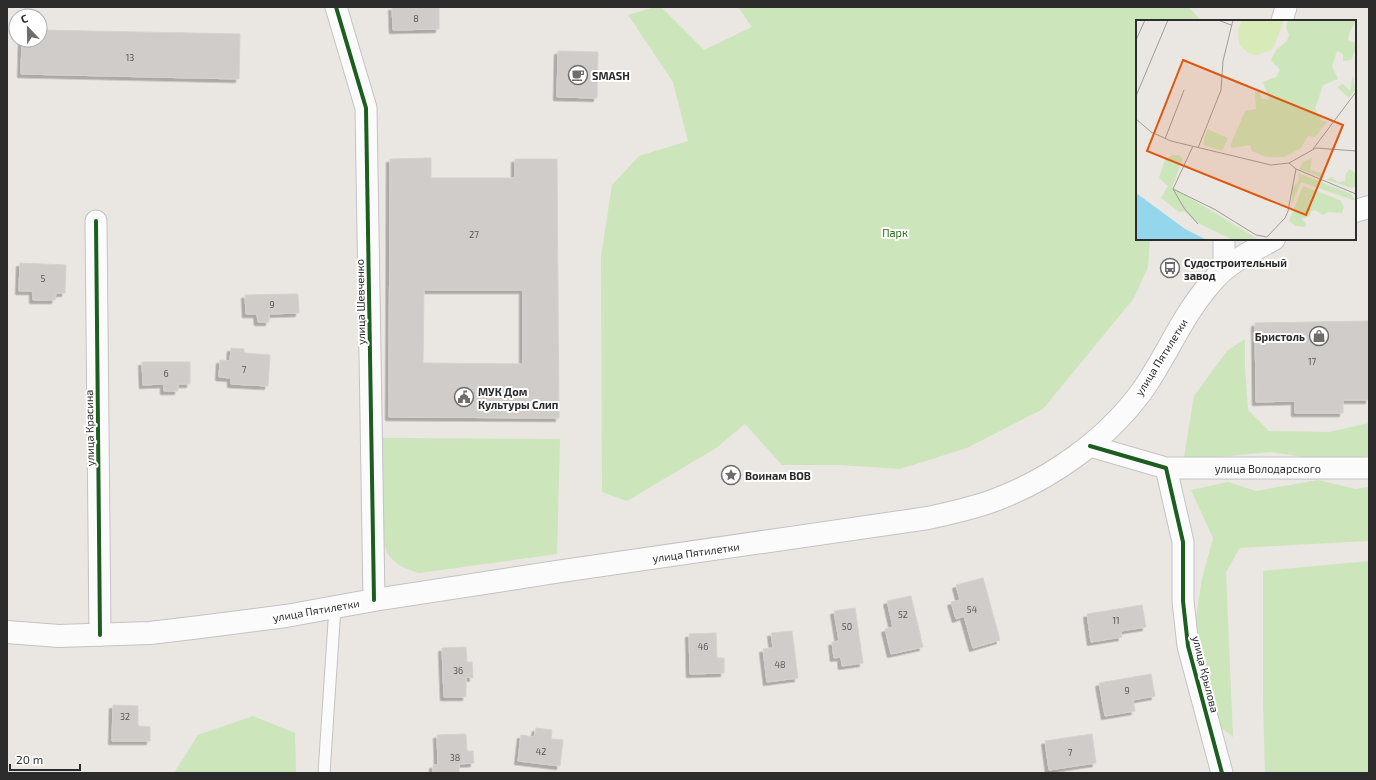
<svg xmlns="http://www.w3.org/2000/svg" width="1376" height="780" font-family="'Exo 2',sans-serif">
  <defs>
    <filter id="shadow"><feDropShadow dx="-3.5" dy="3.5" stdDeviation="0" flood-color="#0004"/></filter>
  </defs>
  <rect width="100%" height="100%" fill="#eae6e2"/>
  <path fill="#cce5ba" d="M655,7H661L704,50L752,27L738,7H1189L1201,21H1137V239H1150L1148,267L1134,298L1043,409L967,448L900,469L840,465H782L745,424L716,448L627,501L602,492L601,257L612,185L639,156L688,141L673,82L628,15Z
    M1245,339V368L1248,410L1269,431L1329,432L1369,423V456L1332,461L1270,452L1208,458L1184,457L1194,396L1227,351Z
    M383,438L560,439L557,554L419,573C407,569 395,565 388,554C379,540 383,459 383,438Z
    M1318,480L1356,489L1369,487V541L1240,548L1226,572L1233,737L1218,725L1194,630L1202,579L1213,538L1191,490L1228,482L1256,491Z
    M1369,561V773H1265L1263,700V571Z
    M253,716L295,733L296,773H174L198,735Z"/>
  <path fill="#cfccc9" stroke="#d5d2ce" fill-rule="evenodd" filter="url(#shadow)" d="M392,7H439V29L393,30Z
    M40,30L240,34L239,79L21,74L22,40H40Z
    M558,51L598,52L597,98L557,97Z
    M431,158V178H515V159H557L559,418L389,417L390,159ZM424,290H523V364L423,363Z
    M20,263L66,265L65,293H56L55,300H33V291H19Z
    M298,294L299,313L269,314V322H258L257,314H246L245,295Z
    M1369,321V400H1343V413H1295V401L1256,402L1255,323Z
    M231,348L244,349V353L270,355L268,386L231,384V378L219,377L220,360L230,361Z
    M142,362H190V384H178V391H164V384L143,385Z
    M983,578L1000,640L973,648L964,616L956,619L951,602L960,600L956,585Z
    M911,596L923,647L891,654L885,629L893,627L887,601Z
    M1142,605L1146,627L1121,631L1122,637L1091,642L1087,614Z
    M855,608L863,663L842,666L841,657L834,658L832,642L839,641L834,611Z
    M792,631L798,678L767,682L763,649L773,648L771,633Z
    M716,633L717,658H724V673L690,674L689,634Z
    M466,647L467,662H472L473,678L466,677V697H444L442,648Z
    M1151,674L1155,696L1133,700L1135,711L1105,716L1099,683Z
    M113,705L138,706V726L150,727V741H112Z
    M536,728L552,730L551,739L563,740L560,766L518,761L521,735L534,737Z
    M466,734L467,751H473L474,763L459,764V773H433V765H438L437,735Z
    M1092,734L1096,763L1049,770L1045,741Z"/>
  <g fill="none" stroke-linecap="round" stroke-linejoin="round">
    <g stroke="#c4c3c3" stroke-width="13">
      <path id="lane" d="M324,773L335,607"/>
    </g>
    <g stroke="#c4c3c3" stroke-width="23">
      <path id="street" d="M336,7L366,108L374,600
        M1282,21L1286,7
        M96,221L100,635
        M1224,269V239
        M1090,446L1166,468L1183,542V601L1188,646L1222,773
        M1166,468H1369"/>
    </g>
    <g stroke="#c4c3c3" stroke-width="24">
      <path id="secondary" d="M1355,211L1369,207
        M7,632L59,636L150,633L192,628L286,616L374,600L562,571L928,518C951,513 974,508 995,500C1051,479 1106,440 1142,391C1166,357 1182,316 1210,284C1215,279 1219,273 1225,269C1239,257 1258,248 1274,239"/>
    </g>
    <use href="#lane" stroke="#fcfbfb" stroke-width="11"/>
    <use href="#street" stroke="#fcfbfb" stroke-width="21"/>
    <use href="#secondary" stroke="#fcfbfb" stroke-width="22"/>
    <g stroke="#fff" stroke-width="6">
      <path id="cycleway" d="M336,7L366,108L374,600
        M96,221L100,635
        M1090,446L1166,468L1183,542V601L1188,646L1222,773"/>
    </g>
    <use href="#cycleway" stroke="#1b5e20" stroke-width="4"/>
  </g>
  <defs>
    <g id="cafe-ring" transform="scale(1)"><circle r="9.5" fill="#fff" stroke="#6e6d6c" stroke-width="1.5"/><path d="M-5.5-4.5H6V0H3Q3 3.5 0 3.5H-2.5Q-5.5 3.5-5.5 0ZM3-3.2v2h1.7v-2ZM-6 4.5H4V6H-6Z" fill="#6e6d6c"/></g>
    <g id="bus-ring" transform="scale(1)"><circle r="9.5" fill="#fff" stroke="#6e6d6c" stroke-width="1.5"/><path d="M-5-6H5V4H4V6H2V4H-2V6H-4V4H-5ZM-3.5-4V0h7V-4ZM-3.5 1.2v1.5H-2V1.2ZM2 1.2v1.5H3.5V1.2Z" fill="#6e6d6c"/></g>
    <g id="shop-ring" transform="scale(1)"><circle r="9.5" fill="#fff" stroke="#6e6d6c" stroke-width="1.5"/><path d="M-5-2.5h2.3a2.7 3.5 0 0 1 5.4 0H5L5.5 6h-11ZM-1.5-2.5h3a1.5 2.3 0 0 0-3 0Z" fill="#6e6d6c"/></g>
    <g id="civic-ring" transform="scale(1)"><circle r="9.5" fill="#fff" stroke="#6e6d6c" stroke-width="1.5"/><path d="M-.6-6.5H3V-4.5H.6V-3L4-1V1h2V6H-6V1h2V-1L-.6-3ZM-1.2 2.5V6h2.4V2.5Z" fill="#6e6d6c"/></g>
    <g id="sight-ring" transform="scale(1)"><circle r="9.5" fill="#fff" stroke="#6e6d6c" stroke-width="1.5"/><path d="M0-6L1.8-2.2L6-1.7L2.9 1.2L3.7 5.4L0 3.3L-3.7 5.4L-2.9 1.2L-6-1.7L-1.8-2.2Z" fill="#6e6d6c"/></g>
  </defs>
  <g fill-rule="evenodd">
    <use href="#cafe-ring" x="578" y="75"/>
    <use href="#bus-ring" x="1170" y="268"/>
    <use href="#shop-ring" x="1319" y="336"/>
    <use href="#civic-ring" x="464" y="397"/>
    <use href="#sight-ring" x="731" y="475"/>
  </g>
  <g text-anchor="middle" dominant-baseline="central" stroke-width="4" stroke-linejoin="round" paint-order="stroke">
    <g font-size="9" fill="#565655">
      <text x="416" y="18">8</text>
      <text x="130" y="57">13</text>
      <text x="474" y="234">27</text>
      <text x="43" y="278">5</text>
      <text x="272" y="304">9</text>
      <text x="1312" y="361">17</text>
      <text x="244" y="369">7</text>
      <text x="166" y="373">6</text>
      <text x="972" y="609">54</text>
      <text x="903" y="614">52</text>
      <text x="1116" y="620">11</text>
      <text x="847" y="626">50</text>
      <text x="703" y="646">46</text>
      <text x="780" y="664">48</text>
      <text x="458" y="670">36</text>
      <text x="1127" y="690">9</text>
      <text x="125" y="716">32</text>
      <text x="541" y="751">42</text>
      <text x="1070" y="752">7</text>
      <text x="455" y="757">38</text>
    </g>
    <g font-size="11" font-weight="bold" fill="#2c2c2c" stroke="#fff" text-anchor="start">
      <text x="592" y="75">SMASH</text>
      <text x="1184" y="262">Судостроительный<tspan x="1184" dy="13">завод</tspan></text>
      <text x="1305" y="336" text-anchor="end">Бристоль</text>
      <text x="478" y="391">МУК Дом<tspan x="478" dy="13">Культуры Слип</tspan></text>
      <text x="745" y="475">Воинам ВОВ</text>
    </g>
    <g font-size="11" fill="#2b6c19" stroke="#fff">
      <text x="895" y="232">Парк</text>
    </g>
    <g font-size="11" fill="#2c2c2c" stroke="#fff">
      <text transform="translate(360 302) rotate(-91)">улица Шевченко</text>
      <text transform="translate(1161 357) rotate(-58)">улица Пятилетки</text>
      <text transform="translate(89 428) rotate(-91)">улица Красина</text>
      <text x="1268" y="468">улица Володарского</text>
      <text transform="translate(696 552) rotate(-8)">улица Пятилетки</text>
      <text transform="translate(316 610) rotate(-10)">улица Пятилетки</text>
      <text transform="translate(1206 674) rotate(76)">улица Крылова</text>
    </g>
  </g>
  <g transform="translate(1136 20)">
    <rect width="220" height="220" fill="#eae6e2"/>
    <path d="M152,0H220L213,14L212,21L220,23V29L215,40L207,41V34L201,31L196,46L202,59L187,65L179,89L186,101L191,102L179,117L172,116L165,128L149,137H130L116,131L114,125L96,128L94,126L109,91L120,89L119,72H123L126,79H133L127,62L140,57L144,50L135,40L140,30L151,21L153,15L150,7ZM217,55L219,70L213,78L201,67L207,64L214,71ZM71,109L92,118L86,131L67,125ZM36,135H43L47,139L36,167L123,220H97L60,202L48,191L43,192L25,178L32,166L23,158L29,140ZM176,138L174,150L187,154V158L163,149L167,142ZM214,149L220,154L219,166L216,168L191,160L195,157L202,162L209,161L210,153ZM162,153L215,174L220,181L165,162L156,184V169L163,160ZM167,166L204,180L208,187L206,193L192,192L187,195L179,190L175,191L174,196L166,199L170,203L169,207L160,206L153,201Z" fill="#cce5ba"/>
    <path d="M106,0H148L137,29L121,35L112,33L103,24L102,11Z" fill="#d7eab8"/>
    <path d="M0,173L49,209L71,220H0Z" fill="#94d7ed"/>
    <path fill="none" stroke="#9e9c99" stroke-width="1" d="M82,0L95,5M0,20L9,0M0,76L32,0M0,99L15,112L35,121L135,145L153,143L180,128L220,131M29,119L48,70M57,126L37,169L48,188L62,204M62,128L85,70L87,41L97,0M177,129L220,72M160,149L220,174M37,169L78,189L120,215L131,217L149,198L152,191L160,149L153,143"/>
    <path fill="#df570e" fill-opacity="0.15" stroke="#df570e" stroke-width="2" d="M47,40L207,105L170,195L11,131Z"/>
    <rect width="220" height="220" fill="none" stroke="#2c2c2c" stroke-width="2"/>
  </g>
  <rect width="1376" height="780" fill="none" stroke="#2c2c2c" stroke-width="16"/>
  <g transform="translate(28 28) rotate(338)"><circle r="19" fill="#ffffff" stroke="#ababab"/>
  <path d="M0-3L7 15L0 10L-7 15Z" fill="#6e6d6c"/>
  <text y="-6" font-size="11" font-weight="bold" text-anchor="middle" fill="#2c2c2c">С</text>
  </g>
  <path d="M10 764v6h70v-6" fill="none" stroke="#2c2c2c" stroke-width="2"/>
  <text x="16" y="764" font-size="12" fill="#2c2c2c" stroke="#ffffff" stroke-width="3" paint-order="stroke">20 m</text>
</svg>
